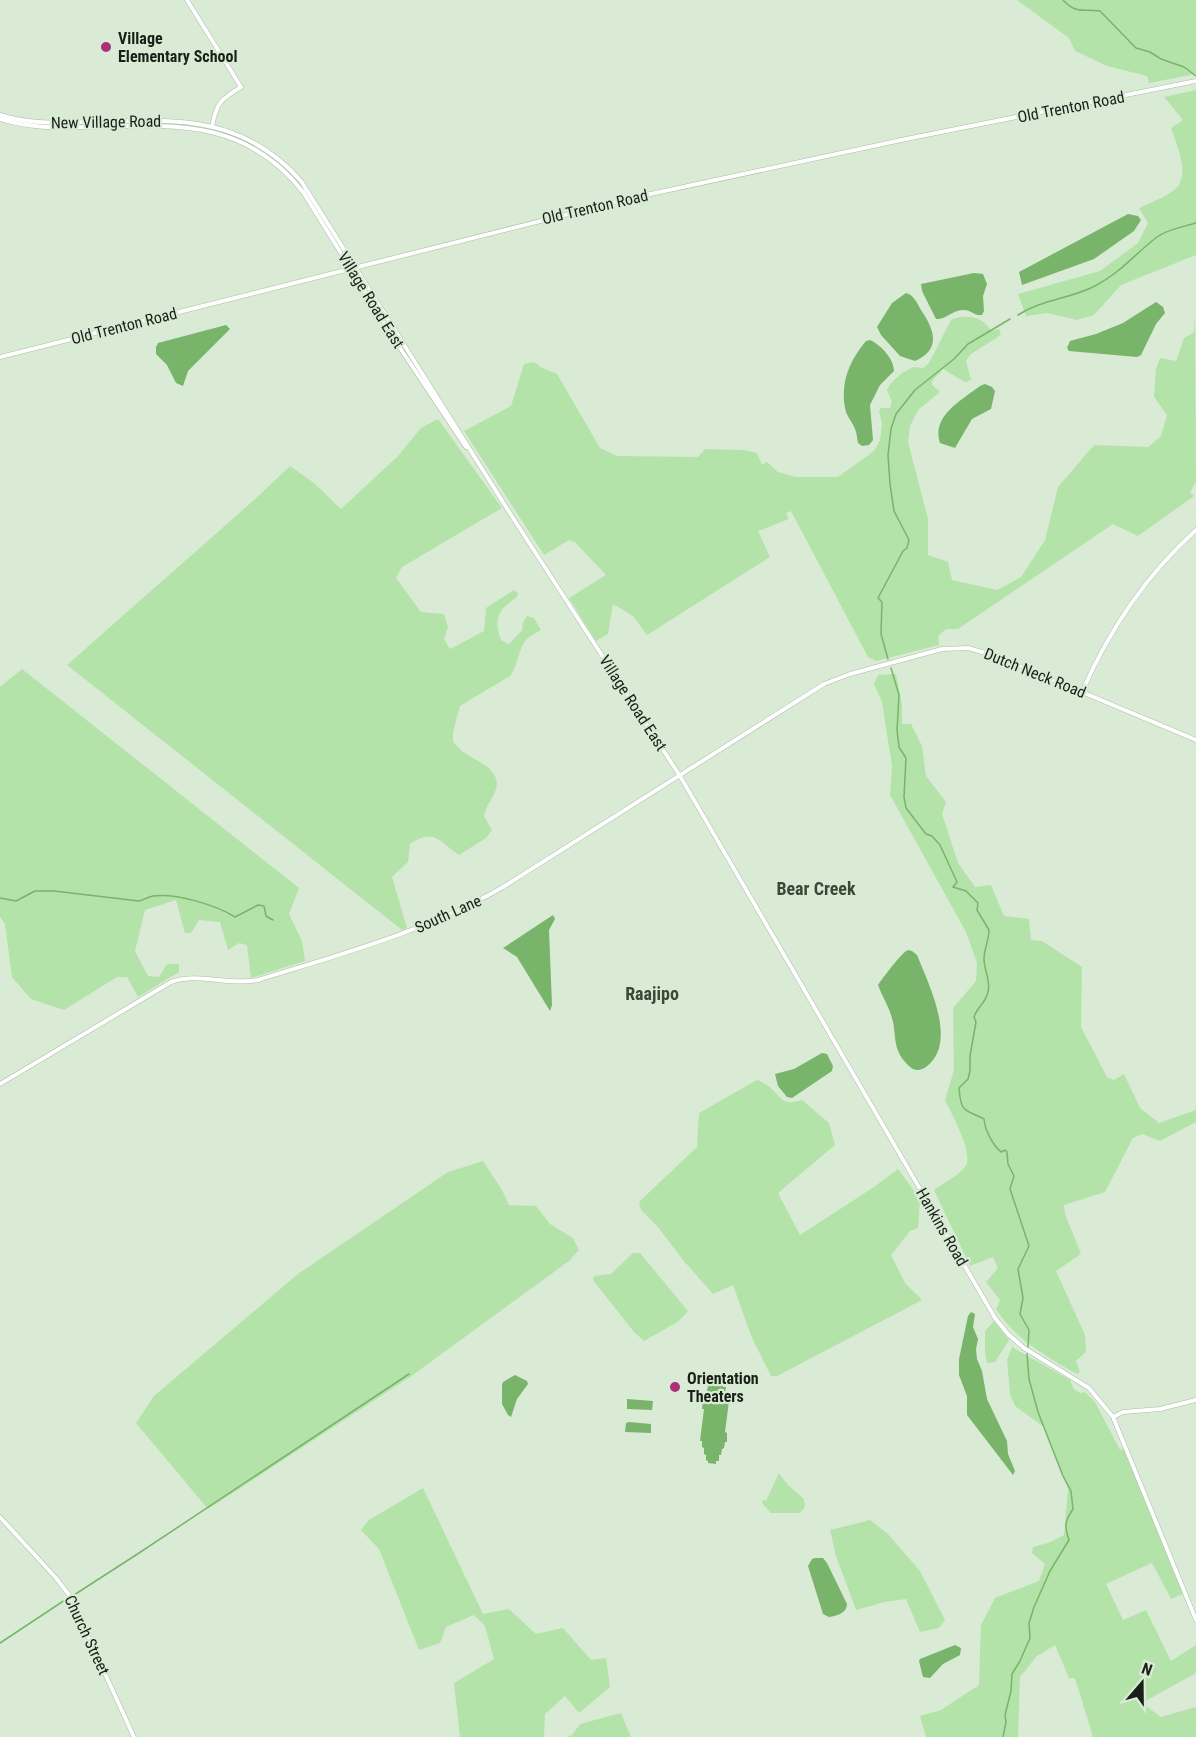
<svg xmlns="http://www.w3.org/2000/svg" width="1196" height="1737" font-family="'Roboto Condensed',sans-serif">
  <rect width="100%" height="100%" fill="#d9ebd5"/>
  <path fill="#b4e3a9" d="M1017,0H1196V74L1149,83L1147,76L1107,66L1075,51L1069,38Z
    M1196,90V255L1121,285L1094,315L1077,320L1047,313L1026,316L1018,294L1100,271L1138,243L1148,223L1139,208C1150,203 1163,198 1173,191C1192,178 1177,145 1171,128L1183,120L1164,97Z
    M1195,314L1196,482L1190,492L1194,496L1138,536L1113,524L958,629H946L938,636L939,645L876,661L868,657L791,511L786,513L789,519L758,531L770,557L647,635L633,616L613,604L608,634L596,641L569,598L606,575L576,543L569,540L544,555L464,431L511,406L524,364L534,362L542,368L557,374L600,448L617,456L698,457L705,449L744,450L757,453L762,465L767,462L778,472L796,477H838L874,451L880,440L882,424L879,411L881,408H890L892,402L887,390L890,384L902,373L913,367L923,368L929,363L951,320C965,314 983,316 991,331L999,329L1001,334L998,337L971,354L966,361L971,380L965,382L943,369L932,381V385L940,392L918,410L910,426L908,442L928,519V555L948,562L952,580L997,590L1021,577L1045,540L1058,487L1094,445L1148,447L1161,436L1167,415L1154,397L1156,369L1160,358L1176,361L1184,338L1194,332Z
    M438,419L502,508L402,567L396,578L421,612L444,614L448,627L444,639L450,649L484,631L486,608L514,590L518,593L517,597C499,609 493,618 501,640L509,644L522,630L523,622L527,616L534,618L541,630C537,633 531,635 528,638C517,649 519,665 510,676L460,706L453,732V742C458,747 462,752 468,755C481,763 501,771 496,789C493,799 486,805 484,816L492,830L486,838L459,855C440,843 435,827 410,844L408,862L392,877L407,928L402,930L67,665L254,500L290,466L314,483L341,509L398,456L421,428Z
    M22,669L299,888L289,914L302,941L305,961L251,978L247,945L239,943L228,950L220,922L199,920L191,933H185L176,900L145,910L135,951L148,976L159,977L167,964H179V972L138,997L127,977H117L64,1010L31,999L12,977L5,924L0,917V687Z
    M896,674L902,705V724H911L922,746L926,776L946,802L942,814L958,863L975,887L991,885L1004,916L1029,919L1031,940L1042,941L1082,967L1081,1027L1107,1077L1114,1080L1124,1074L1140,1108L1159,1123L1196,1110V1122L1160,1141L1142,1134L1133,1138L1105,1192L1064,1205L1065,1214L1081,1254L1056,1271L1085,1335L1086,1352L1076,1361L1080,1372L1077,1374C1046,1356 1016,1340 996,1309L1000,1300L986,1282L998,1268L993,1257L970,1266L934,1190C944,1183 957,1176 965,1167C975,1155 951,1113 945,1100L954,1070L953,1008L976,981L977,963L966,932L890,795L892,766L882,702L874,684L878,675Z
    M757,1080C762,1082 767,1085 771,1088C783,1100 783,1106 802,1100L829,1123L835,1145L778,1193L800,1235L874,1187L898,1169L920,1199L918,1228L910,1231L891,1255L905,1283L922,1300L777,1376H771L752,1338L733,1285L713,1294L683,1260L658,1227L641,1210L639,1202L697,1147L699,1113Z
    M483,1161L502,1190L509,1205L536,1206L550,1224L573,1238L579,1250L569,1261L410,1377L208,1509L136,1423L154,1396L298,1274L448,1172Z
    M633,1253H640L688,1311L679,1321L644,1341L634,1332L593,1280L594,1276L611,1274Z
    M994,1321L1009,1340L995,1362L987,1363L985,1352V1331Z
    M1012,1347L1070,1380L1074,1389L1080,1393L1085,1392L1095,1402L1120,1450L1126,1448L1185,1593L1171,1599L1152,1563L1106,1584L1123,1620L1146,1610L1171,1661L1196,1645V1673L1142,1703L1161,1717L1196,1707V1737H1093L1075,1678H1069L1055,1645L1037,1656L1020,1677L1018,1737H926L920,1716L941,1710L979,1685L981,1625L995,1598L1039,1581L1045,1564L1032,1553L1033,1547L1048,1543L1064,1535L1068,1489L1044,1427L1015,1406L1010,1394L1007,1360Z
    M779,1473L788,1485L804,1499L805,1507L800,1513H771L762,1503L763,1500L766,1501Z
    M423,1488L483,1614L509,1609L536,1634L563,1628L591,1660L606,1658L610,1687L579,1713L565,1696L545,1714L544,1737H460L454,1683L494,1659L485,1626L474,1615L446,1627L440,1643L419,1650L379,1549L361,1530L369,1520Z
    M870,1520L888,1534L920,1571L945,1620L939,1628L920,1632L906,1599L885,1602L856,1610L836,1556L830,1530Z
    M621,1713L631,1737H567L572,1735L580,1724Z"/>
  <path fill="#78b46a" d="M1128,214L1138,216L1141,220L1134,231L1094,259L1022,285L1019,272Z
    M974,273L983,274L987,284L983,296L984,311L982,315C974,316 971,310 964,310C953,309 946,320 936,319L922,291L921,284Z
    M906,293C914,295 917,303 921,310C934,329 942,349 915,361L900,356L881,335L877,327L892,303Z
    M1156,302L1163,307L1165,313L1156,324L1141,355L1137,357L1069,351L1067,348L1070,341L1096,334L1123,323Z
    M226,325L230,329L188,371L183,386L176,383L167,365L156,354V347L158,343Z
    M870,340C881,345 894,359 894,371L880,385L870,405L873,440L869,445L862,446L858,443C857,438 857,434 855,429C853,423 848,418 846,412C839,385 849,361 866,341Z
    M985,384L992,387L995,391L991,409L972,419L955,448L940,443C931,416 962,400 980,386Z
    M553,915L555,919L549,930L552,1005L550,1011L517,957L503,948Z
    M908,950L912,951L917,955C928,983 959,1043 926,1067C920,1071 914,1071 909,1066C890,1048 898,1034 891,1015C888,1005 882,996 878,985C882,979 902,952 908,950Z
    M822,1053L827,1054L833,1066L832,1071L792,1098L787,1097L778,1086L775,1074L794,1069Z
    M971,1312L975,1314L973,1327L978,1339L976,1349L977,1359L982,1371L987,1399L1007,1441L1008,1454L1015,1471L1013,1475L967,1415V1396L959,1375V1359L968,1316Z
    M515,1375L527,1381L528,1384L517,1399L511,1417L508,1415L502,1404V1385L503,1382Z
    M713,1377L722,1378L721,1380L724,1381L723,1387H726L725,1394H728L727,1400L729,1401L725,1432L727,1433V1442H725L724,1448L722,1449L721,1455H719V1461H716V1464L708,1463V1461L706,1460V1455L704,1454V1448L702,1447V1441H700L704,1409H702L703,1399H705L708,1386H710Z
    M627,1399L653,1401L652,1410L627,1409Z
    M629,1422L651,1424V1433L625,1432L626,1423Z
    M815,1558H823L827,1563L847,1604C847,1613 837,1616 829,1617L823,1614L808,1566L812,1559Z
    M955,1645L961,1648L960,1655L943,1664L930,1678L923,1677L919,1661L920,1659Z"/>
  <g fill="none" stroke-linecap="round" stroke-linejoin="round">
    <path stroke="#78b46a" stroke-width="1.5" d="M1063,0C1077,15 1083,8 1100,11L1136,48L1150,52L1161,59L1184,67L1196,76
      M1018,315C1043,299 1070,299 1095,286C1120,273 1136,253 1157,237C1168,229 1183,227 1196,223
      M888,659L881,634L882,602L878,598L903,551L907,548L909,540L894,511L890,484L888,455L891,429L896,414L915,390L954,359L968,344L1010,319
      M891,668L899,695L897,730L899,747L906,758L904,797L906,808L926,834L932,836L940,845L957,882L953,887L966,891L978,903L977,910L989,930C989,940 984,949 984,959C984,970 991,981 988,992C986,1003 977,1007 974,1017L976,1022L970,1056V1071L968,1079L959,1088C961,1114 965,1109 984,1119C985,1130 992,1144 1001,1152L1005,1150L1007,1152L1008,1164L1014,1176L1010,1189L1029,1246L1018,1269L1023,1298L1020,1314L1029,1330L1028,1347
      M0,898L16,901L35,891H54L139,901C143,900 148,897 153,896C176,893 216,905 235,917L258,905L264,906L266,916L273,920
      M74,1595L139,1553L409,1374
      M0,1643L68,1598
      M1003,1737L1006,1722L1005,1715L1011,1691L1012,1674L1020,1661L1030,1638L1029,1623L1034,1607L1050,1571L1069,1540C1064,1525 1065,1521 1073,1509L1071,1491L1063,1476L1038,1412L1029,1379L1027,1354"/>
    <g stroke="#abbca7" stroke-width="5">
      <path id="secondary" d="M187,0L241,87C221,99 216,103 212,127
        M0,115C29,124 56,123 86,122C170,120 240,112 301,181L513,518L680,776L995,1318L1008,1334L1024,1348L1089,1388L1113,1417L1196,1620
        M0,119C28,128 56,128 86,127C171,125 244,117 303,192L398,345L466,447
        M0,357L632,198L906,139L1196,81
        M1082,692C1109,630 1145,576 1196,530
        M0,1084L171,982C199,972 229,986 258,980C341,954 427,931 503,887L824,684L850,674L942,649L968,648L996,656L1196,740
        M1113,1417L1123,1412L1160,1409L1196,1400
        M0,1517L56,1578L69,1595L134,1737"/>
    </g>
    <use href="#secondary" stroke="#fff" stroke-width="4"/>
  </g>
  <g fill="#af2e79" stroke="#d9ebd5" stroke-width="2">
    <circle cx="106" cy="47" r="6"/>
    <circle cx="675" cy="1387" r="6"/>
  </g>
  <g text-anchor="middle" dominant-baseline="central" stroke-width="4.5" stroke-linejoin="round" paint-order="stroke">
    <g font-size="16" font-weight="bold" fill="#192018" stroke="#d9ebd5" text-anchor="start">
      <text x="118" y="38">Village<tspan x="118" dy="18">Elementary School</tspan></text>
      <text x="687" y="1378">Orientation<tspan x="687" dy="18">Theaters</tspan></text>
    </g>
    <g font-size="16" fill="#192018" stroke="#d9ebd5">
      <text transform="translate(1071 107) rotate(-11)">Old Trenton Road</text>
      <text transform="translate(106 122) rotate(-1)">New Village Road</text>
      <text transform="translate(595 207) rotate(-13)">Old Trenton Road</text>
      <text transform="translate(371 300) rotate(58)">Village Road East</text>
      <text transform="translate(124 326) rotate(-14)">Old Trenton Road</text>
      <text transform="translate(1035 673) rotate(22)">Dutch Neck Road</text>
      <text transform="translate(633 703) rotate(57)">Village Road East</text>
      <text transform="translate(448 914) rotate(-24)">South Lane</text>
      <text transform="translate(942 1227) rotate(60)">Hankins Road</text>
      <text transform="translate(87 1635) rotate(65)">Church Street</text>
    </g>
    <g font-size="18" font-weight="bold" fill="#3a4837" stroke="#d9ebd5">
      <text x="816" y="888">Bear Creek</text>
      <text x="652" y="993">Raajipo</text>
    </g>
  </g>
  <g transform="translate(1142 1683) rotate(20)" stroke="#d9ebd5" stroke-width="4.5" paint-order="stroke">
  <path d="M0-4.5L10 22L0 15L-10 22Z" fill="#192018"/>
  <text y="-9" font-size="16" font-weight="bold" text-anchor="middle" fill="#192018">N</text>
  </g>
</svg>
